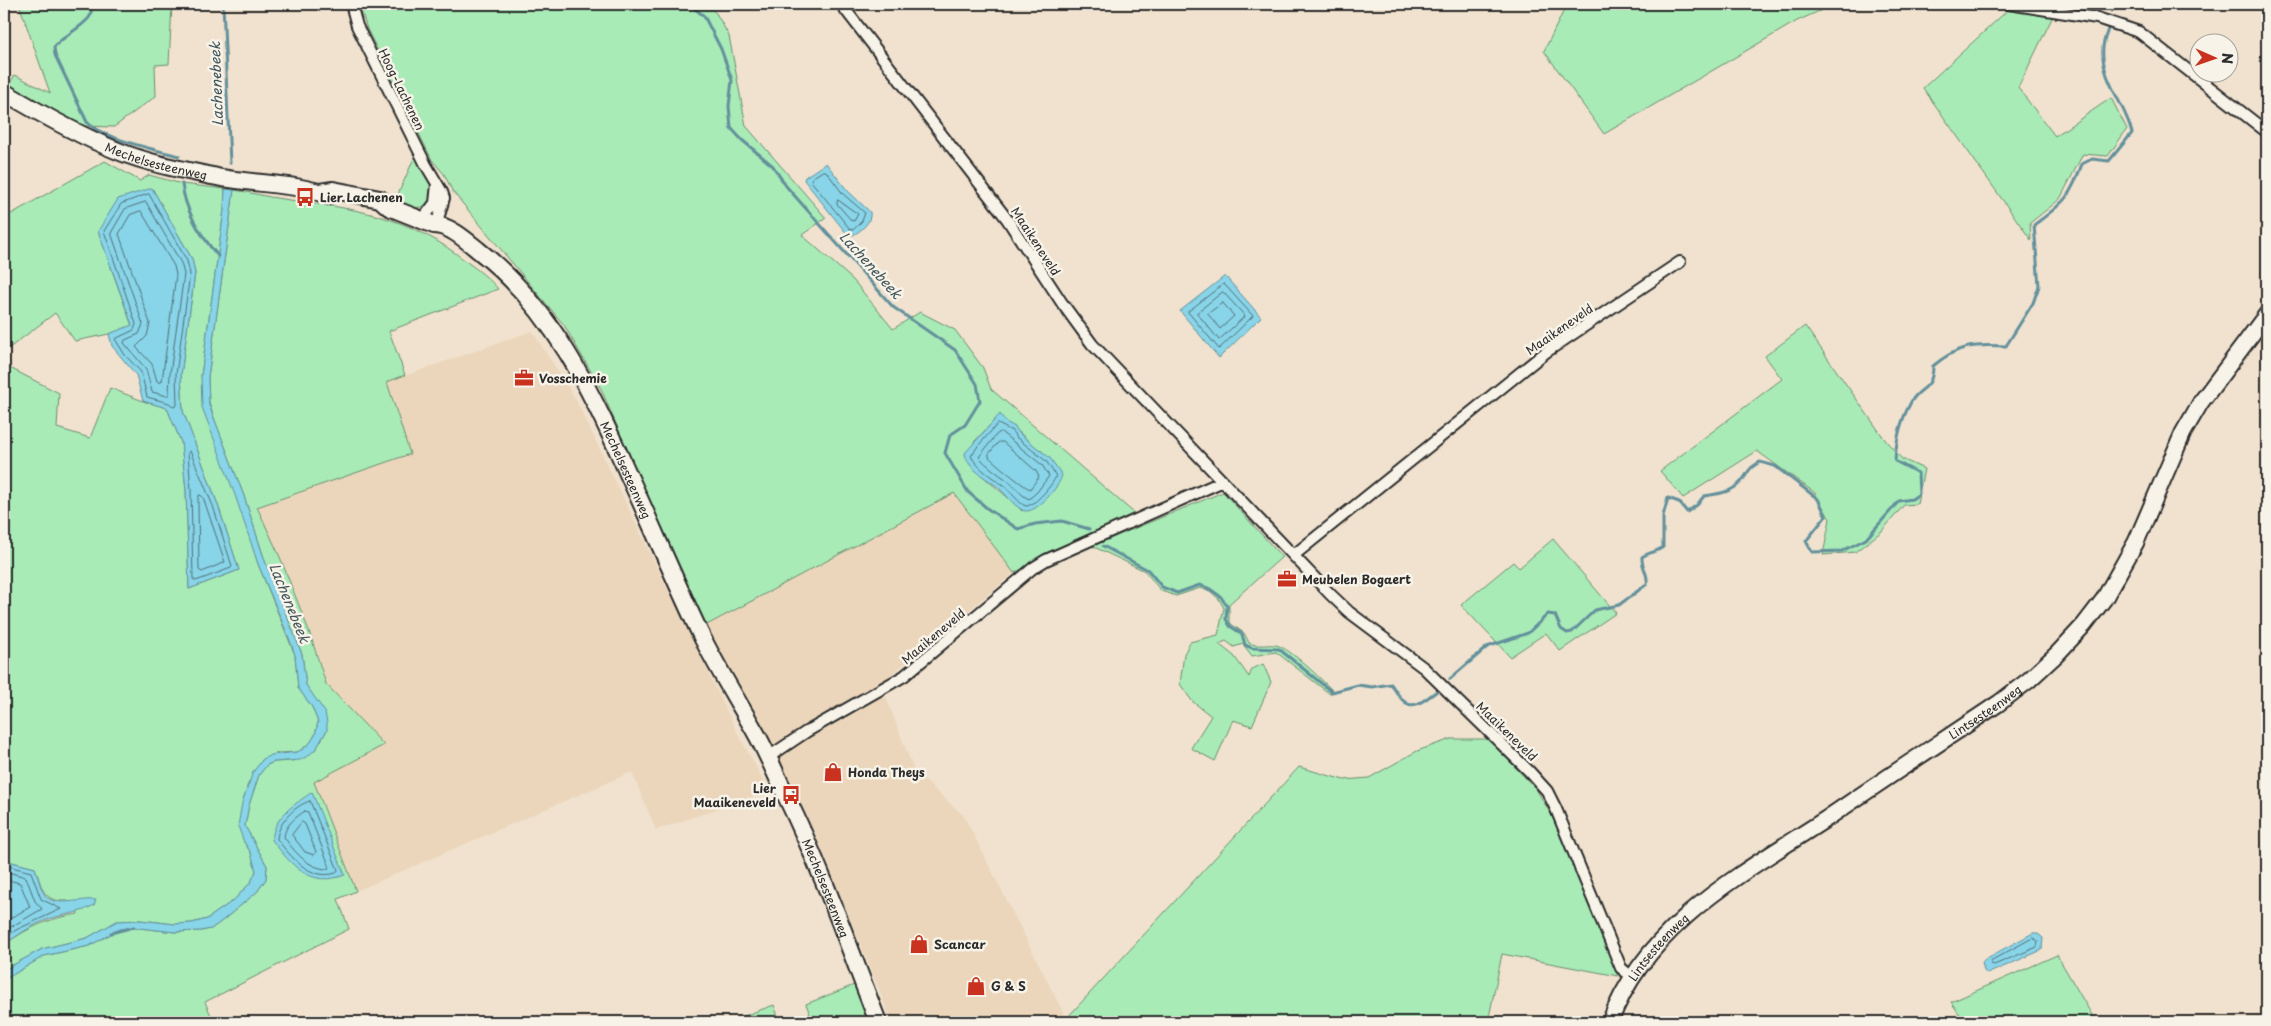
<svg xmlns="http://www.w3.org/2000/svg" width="2271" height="1026" font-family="'Playpen Sans',sans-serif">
  <rect width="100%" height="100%" fill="#f0e2ce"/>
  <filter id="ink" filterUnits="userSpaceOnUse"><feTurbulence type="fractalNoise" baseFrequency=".02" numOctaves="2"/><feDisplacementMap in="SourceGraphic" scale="10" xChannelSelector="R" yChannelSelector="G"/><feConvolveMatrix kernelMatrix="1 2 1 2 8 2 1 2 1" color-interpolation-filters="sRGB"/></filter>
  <g filter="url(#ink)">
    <path fill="#ebd6bb" d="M532,331L575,398L736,730L769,791L656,830L632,772L356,891L314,782L383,745L326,684L309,631L280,557L257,507L410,454L387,382Z
      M954,493L1014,573L881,683L914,771L964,816L1068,1022H892L816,835L780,761L703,627Z"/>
    <path fill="#a8ebb6" stroke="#6a8b70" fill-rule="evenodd" d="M19,4H172L169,64L155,65L156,96L114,127L83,126L8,86L15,75L50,93Z
      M359,4H705L716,13L729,36L746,126L826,218L802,235L853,280L893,329L920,312L955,330L983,368L991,389L1134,513L1014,573L954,493L703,627L601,389L564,325L453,192L444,174L432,160L367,29ZM995,420C1020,424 1023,442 1042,451L1022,511C1005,493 986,481 969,463L974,442Z
      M1567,4H1835L1797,21L1604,134L1544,51Z
      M2010,8L2053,16L2018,88L2055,136L2111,98L2127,129L2108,156L2083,154L2060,199L2030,223L2031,240L1923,88Z
      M415,156L423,164L434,186L431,202C419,212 408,206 395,201Z
      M105,161L140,181L149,175L182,184L225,189L224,210L201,376L258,564L295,655L298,688L312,707L318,722L315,735L310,743L298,752L278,753L263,759L247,786L244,842L251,853L256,871L251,882L234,900L207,919L192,923L175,924L140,920L117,921L87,938L42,949L4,970V945C27,928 49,918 78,914L68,901C42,902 43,889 35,868L4,860V365L59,393L57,428L90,438L110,388L143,401L167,408L181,442L186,490L189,589L239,570L218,505L183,411L181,375L195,273L192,259L152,188L98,231L132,326L109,334L75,341L55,313L4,352V218Z
      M234,190C250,192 266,197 283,199C355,209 407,214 467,262C478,270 489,278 498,289L389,331L405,375L387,382L410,454L257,507L280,557L309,631L326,684L384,745L314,782L356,891L338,899L349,929L205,1002L214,1022H4V980L44,956L89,946L120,929L139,928L175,932L201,931L211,929L222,921L257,892L266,879L267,866L245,826L249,805L259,775L267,765L274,762L292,761L316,749L327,730L318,703L306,685L302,654L265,561L244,496L209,405L208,377Z
      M1805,326L1886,441L1902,459L1924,469L1917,504L1904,505L1881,532L1855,552L1823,555L1830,519L1815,493L1757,451L1683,498L1660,471L1782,379L1765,356Z
      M1223,492L1282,557L1229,604V619L1231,624L1244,633L1249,643C1258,647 1267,644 1276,645C1290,648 1322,680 1332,690L1330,694L1276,652L1252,656L1243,644L1234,647L1226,641L1219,644L1234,656L1249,677L1252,669L1263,664L1271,682L1252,726L1233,720L1215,761L1191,748L1211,716L1192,701L1180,684L1184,654L1190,642L1218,635L1224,608L1219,599L1210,591L1200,588L1176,596L1161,591L1145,571L1092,546Z
      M1553,539L1616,613L1560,651L1546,633L1510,657L1461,605L1513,562L1519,568Z
      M1451,739H1488L1536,789L1552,816L1618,976L1502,954L1488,1022H1068L1066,1019L1299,767L1344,780L1369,778L1417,751Z
      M2057,955L2096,1022H1965L1951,1002Z
      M854,985L869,1022H813L806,1004Z
      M774,1005L780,1022H727Z"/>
    <path fill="#88d4e8" stroke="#63909c" d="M826,163L847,190L870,212C872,222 861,231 853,235L847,234L804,180L805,177Z
      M152,188L192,259L195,273L181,375L183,411L218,505L239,570L189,589L186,490L181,442L167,408L143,401L136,375L112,346L109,334L132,325L98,231L118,199Z
      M225,189L234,190L208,377L209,405L244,496L265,561L302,654L306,685L325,712L327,723V730L316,749L308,756L300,760L274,762L267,765L259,775L249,805L245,826L267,866L266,879L257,892L222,921L211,929L201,931L175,932L139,928L120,929L89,946L44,956L4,980V970L42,949L87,938L117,921L140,920L175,924L192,923L207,919L234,900L251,882L256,871L251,853L244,842L238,826L242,803L253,772L263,759L271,755L297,752L303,749L310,743L315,735L318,722L312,707L298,688L295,655L289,638L258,564L236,498L202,407L201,376L224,210Z
      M1225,276L1261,317L1219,358L1180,311Z
      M1000,414L1006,422L1015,427L1020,434L1050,458L1062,475C1060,486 1037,513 1025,511C1017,509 1007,496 1002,491C992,480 967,471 965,453Z
      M312,792L345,875C310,888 292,866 272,840C274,816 294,805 312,792Z
      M4,860L35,868C38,876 40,888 45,895C54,908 82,898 96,900L94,905C81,913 71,913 56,917C38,921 19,934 4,945Z
      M2033,933H2037L2043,938L2042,950L1987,974L1984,971L1982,962L1985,959Z"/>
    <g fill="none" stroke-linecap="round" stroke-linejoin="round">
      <path stroke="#506f77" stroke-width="1" d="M823,171H826L843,194L865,213L862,221L853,230L850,229L811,181L812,178Z
        M149,194L187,261L190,274L176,374L177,405L174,407L169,403L147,397L141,372L125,355L115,339L134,330L136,324L104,231L121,204Z
        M838,200L858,214L854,221L851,220L837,204Z
        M146,202L181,263L184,274L170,374L169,394L167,396L152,392L146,369L124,343L125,340L139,334L143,324L111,233L125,209Z
        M141,211L174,266L176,275L162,381L160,383L157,381L152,364L136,347L147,336L150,323L119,234L130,215Z
        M1224,284L1253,316L1219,349L1188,312Z
        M1223,292L1245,316L1219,340L1197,313Z
        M1223,303L1234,316L1220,329L1208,314Z
        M998,424L1012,431L1017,438L1046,461L1056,476C1054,483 1035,506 1026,506C1020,505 1009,489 1003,485C992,477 978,469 971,456L978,446Z
        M1001,432L1042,465L1049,476L1037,492L1029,499C1020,495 1015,486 1007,480C997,473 987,466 979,457L996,435Z
        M999,442H1003L1036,471L1039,477L1030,489C1024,487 995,463 989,457V454Z
        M190,451L213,506L232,566L231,568L196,581L193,579L191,489L188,453Z
        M200,495L203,497L225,562L202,572L199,570L198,498Z
        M310,801L338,870L336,873C310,881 291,857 277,839C278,823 295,805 310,801Z
        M305,811L308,812L329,865L328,869C308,869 294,851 284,837C285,825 296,817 305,811Z
        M302,822L305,824L316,852L314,855L305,852L292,835Z
        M4,865L31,872L41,899L61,909L16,930L4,939
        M4,871L26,877L35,901L42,909L4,931
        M4,879L20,883L30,907L4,922
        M2033,938L2038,941L2037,947L1994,965L1991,964V961Z"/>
      <path stroke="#63909c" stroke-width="3" d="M92,4C91,7 92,13 90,16C87,24 62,37 54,47L55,55L87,122C100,138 157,150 179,156
        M223,4L230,163
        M689,4L704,16L721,49L732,80L729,106L731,128L742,140L773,166L786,186L893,307L955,350L977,384L980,401L965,425L950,435L945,453L968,492L988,509L1018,529L1035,524L1062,521L1089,529
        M2112,11L2115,4
        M182,184C185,211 201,236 218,256
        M1103,546L1148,570L1162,587L1177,593L1200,585L1210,589L1221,597L1227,606L1226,619L1230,626L1242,634L1245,645L1252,648L1279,649L1332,692L1358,685L1372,687L1391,684C1408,711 1412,710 1437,691
        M1450,679L1487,647L1528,633L1548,614L1555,615L1561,629L1567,633L1572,632L1595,610L1619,605L1647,584C1649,574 1641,567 1642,557C1649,552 1657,552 1663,547V516L1668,498L1679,502L1687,512L1697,505L1704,496C1717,494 1731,493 1741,482C1750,471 1746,470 1760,462L1775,466L1818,499L1826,516L1806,541L1812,552L1842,551L1866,539L1899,501L1912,499L1919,494L1918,473L1895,461C1896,442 1901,420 1910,404C1918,386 1933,392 1933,366C1958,345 1974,344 2006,346L2033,303L2039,286L2034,225C2064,202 2069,200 2082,164L2092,159L2109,161L2132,133C2126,105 2100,79 2103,48C2103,42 2106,35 2108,29
        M111,933L134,927"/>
      <g stroke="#2b2b2b" stroke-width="14">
        <path id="street" d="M351,4L357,26L426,165L442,192L444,198L438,219L434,225
          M841,4L1007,219L1062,303L1092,344L1330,594L1349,612L1424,668L1529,771L1547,791L1556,809L1621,968L1632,977
          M2009,4L2097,18L2139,32L2267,132
          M422,220L435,203L437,184
          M1294,555L1546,352L1680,262
          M767,758L806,732L904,676L1033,568L1046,560L1221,482"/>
      </g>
      <g stroke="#2b2b2b" stroke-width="19">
        <g id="secondary">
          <path id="s1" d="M1610,1022C1646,924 1743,873 1826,819C1883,780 1941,742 1999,703L2029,680L2057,654L2084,625L2104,599L2136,542L2183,433L2201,402L2267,314"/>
        </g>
      </g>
      <g stroke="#2b2b2b" stroke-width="20">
        <g id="primary">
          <path id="s2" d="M4,92C41,114 78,135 118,151C150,164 184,170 217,177C250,184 300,183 329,196"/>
          <path id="s3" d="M320,192L333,190L380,199L389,207L434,225C449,225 466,240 478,250C552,307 592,392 629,476C653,528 675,581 700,633C717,668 738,701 757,735C768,755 777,777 787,798C822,870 849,947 878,1022"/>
        </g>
      </g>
      <use href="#street" stroke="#f7f3e8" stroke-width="10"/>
      <use href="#secondary" stroke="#f7f3e8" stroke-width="15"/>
      <use href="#primary" stroke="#f7f3e8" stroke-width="16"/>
    </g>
  </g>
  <defs>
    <g id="bus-bare" transform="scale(1.5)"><path d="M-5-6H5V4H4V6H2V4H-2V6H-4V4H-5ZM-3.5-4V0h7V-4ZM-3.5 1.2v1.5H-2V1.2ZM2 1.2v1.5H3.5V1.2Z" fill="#c8321e" stroke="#f7f3e8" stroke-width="2.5" paint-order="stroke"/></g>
    <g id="office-bare" transform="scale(1.5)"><path d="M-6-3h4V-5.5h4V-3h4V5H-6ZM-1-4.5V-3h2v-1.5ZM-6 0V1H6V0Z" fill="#c8321e" stroke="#f7f3e8" stroke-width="2.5" paint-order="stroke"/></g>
    <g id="shop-bare" transform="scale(1.5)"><path d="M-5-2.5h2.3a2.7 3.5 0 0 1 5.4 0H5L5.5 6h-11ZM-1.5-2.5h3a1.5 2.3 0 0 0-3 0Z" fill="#c8321e" stroke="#f7f3e8" stroke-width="2.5" paint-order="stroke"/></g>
  </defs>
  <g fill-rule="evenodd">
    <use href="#bus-bare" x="305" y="197"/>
    <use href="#office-bare" x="524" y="378"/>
    <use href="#office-bare" x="1287" y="579"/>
    <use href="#shop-bare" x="833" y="772"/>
    <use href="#bus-bare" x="791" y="795"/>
    <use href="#shop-bare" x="919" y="944"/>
    <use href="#shop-bare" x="976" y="986"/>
  </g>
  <g text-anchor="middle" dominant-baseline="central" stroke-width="5" stroke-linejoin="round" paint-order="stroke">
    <g font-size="12" fill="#2b2b2b" stroke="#f7f3e8">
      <text transform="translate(402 89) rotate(64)">Hoog-Lachenen</text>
      <text stroke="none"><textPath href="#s2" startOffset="168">Mechelsesteenweg</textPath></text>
      <text transform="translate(1036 241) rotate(57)">Maaikeneveld</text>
      <text transform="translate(1559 329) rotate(-35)">Maaikeneveld</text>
      <text stroke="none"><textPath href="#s3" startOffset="441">Mechelsesteenweg</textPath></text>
      <text transform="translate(933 636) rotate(-40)">Maaikeneveld</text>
      <text stroke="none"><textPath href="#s1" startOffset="494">Lintsesteenweg</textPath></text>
      <text transform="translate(1507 731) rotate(44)">Maaikeneveld</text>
      <text stroke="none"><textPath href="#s3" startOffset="905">Mechelsesteenweg</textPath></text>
      <text stroke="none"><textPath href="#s1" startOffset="90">Lintsesteenweg</textPath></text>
    </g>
    <g font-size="12" font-weight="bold" fill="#2b2b2b" stroke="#f7f3e8" text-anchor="start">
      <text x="320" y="197">Lier Lachenen</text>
      <text x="539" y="378">Vosschemie</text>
      <text x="1302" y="579">Meubelen Bogaert</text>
      <text x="848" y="772">Honda Theys</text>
      <text x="776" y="788" text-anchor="end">Lier<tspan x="776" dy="14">Maaikeneveld</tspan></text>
      <text x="934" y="944">Scancar</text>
      <text x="991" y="986">G &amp; S</text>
    </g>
    <g font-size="14" font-style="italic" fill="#42555a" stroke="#f7f3e8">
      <text transform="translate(216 84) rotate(-92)">Lachenebeek</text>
      <text transform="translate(871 265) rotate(48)">Lachenebeek</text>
      <text transform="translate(290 603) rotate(68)">Lachenebeek</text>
    </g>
  </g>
  <rect width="2271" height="1026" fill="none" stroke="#f7f3e8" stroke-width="20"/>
  <rect x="10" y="10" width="2251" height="1006" fill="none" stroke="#2b2b2b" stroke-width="2" filter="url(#ink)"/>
  <g transform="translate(2214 58) rotate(92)"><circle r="24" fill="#f7f3e8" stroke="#a5a39c"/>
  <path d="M0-4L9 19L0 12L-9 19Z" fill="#c8321e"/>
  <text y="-8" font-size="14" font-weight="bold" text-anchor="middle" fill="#2b2b2b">N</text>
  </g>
</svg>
